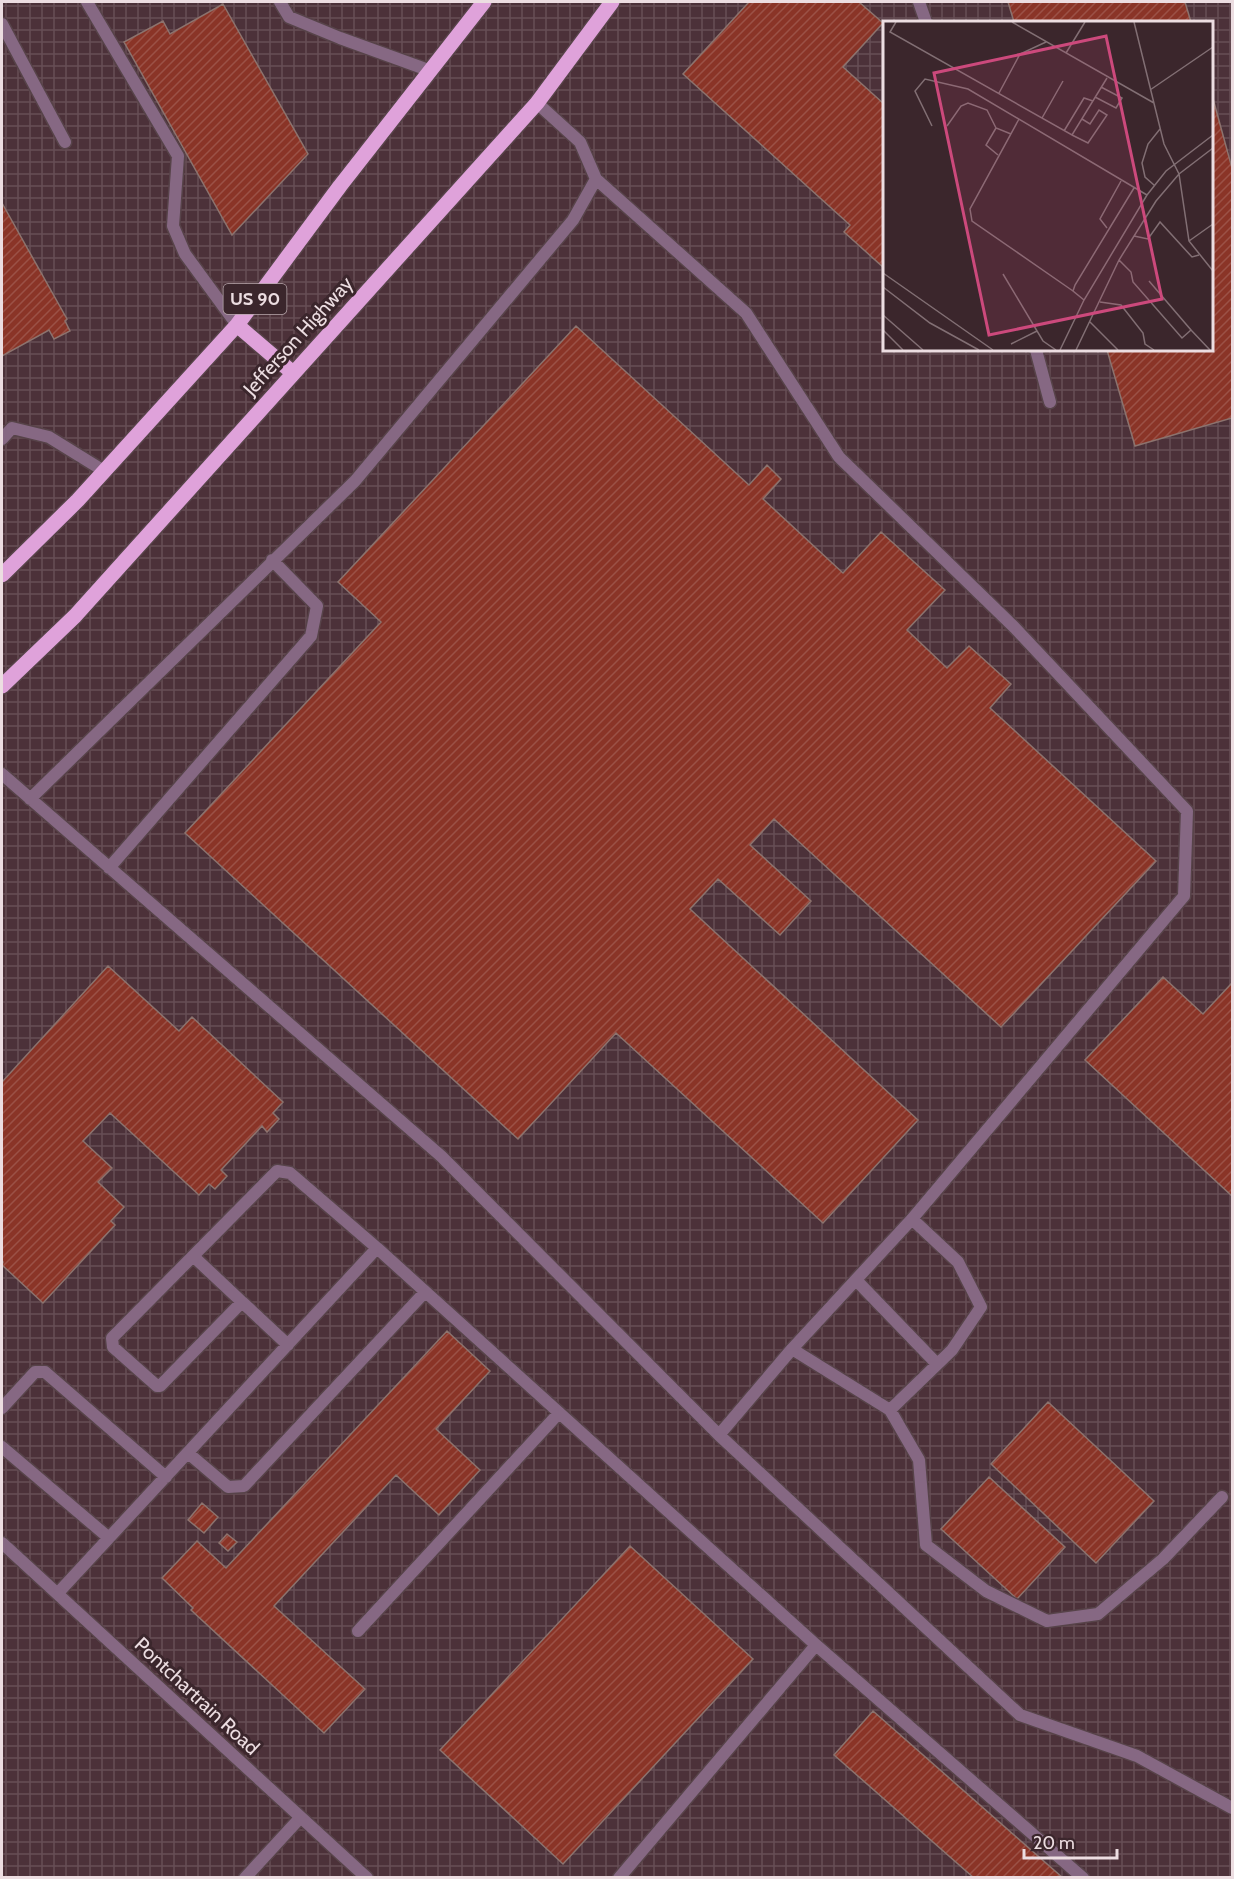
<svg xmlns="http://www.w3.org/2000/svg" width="1234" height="1879" font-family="Cabin,sans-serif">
  <defs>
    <pattern id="industrial-grid" width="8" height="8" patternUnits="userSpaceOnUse" patternTransform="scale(1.5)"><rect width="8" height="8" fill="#4c3139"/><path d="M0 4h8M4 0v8" fill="none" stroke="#664e55"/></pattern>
    <pattern id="building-hatch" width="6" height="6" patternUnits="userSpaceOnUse" patternTransform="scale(1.5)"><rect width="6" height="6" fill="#8a3427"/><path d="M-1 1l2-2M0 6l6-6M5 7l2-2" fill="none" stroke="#9b5146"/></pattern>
  </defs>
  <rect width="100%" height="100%" fill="#3b262c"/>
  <path fill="url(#industrial-grid)" fill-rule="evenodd" d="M2,2H1232V1877H2ZM884,22H1212V350H884Z"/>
  <path fill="url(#building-hatch)" stroke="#8c736e" stroke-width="1.5" d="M749,2H859L883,23L843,67L884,104V268L844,232L850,225L683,74Z
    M1008,2H1185L1191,22H1014Z
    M223,4L308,154L232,235L124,42L163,21L170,34Z
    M1212,95L1232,168V418L1135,446L1107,350H1212Z
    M2,203L67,319L65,321L70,331L54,339L49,330L2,356Z
    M576,326L749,485L767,465L781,479L763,499L843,573L881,532L945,590L907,630L947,668L969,646L1011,684L990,708L1156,861L1001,1027L774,819L750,845L811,901L780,935L718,879L690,909L918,1120L823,1223L616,1033L518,1139L185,833L381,622L338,582Z
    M108,966L179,1031L192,1017L283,1102L273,1113L279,1119L267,1132L262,1126L221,1170L227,1176L215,1189L209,1184L199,1195L110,1113L83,1141L112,1168L98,1182L124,1207L111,1221L115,1225L43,1303L2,1265L3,1262L2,1260V1082Z
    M1163,977L1203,1014L1232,983V1196L1085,1060Z
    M447,1331L490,1371L436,1429L480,1470L439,1515L396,1475L274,1606L365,1689L324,1733L191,1610L193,1608L162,1578L197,1541L226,1568Z
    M1048,1402L1154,1501L1096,1563L991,1464Z
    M989,1477L1065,1547L1017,1599L941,1529Z
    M202,1503L218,1517L204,1533L188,1520Z
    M227,1534L237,1542L228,1551L219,1543Z
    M630,1546L753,1659L563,1864L440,1750Z
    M873,1711L1063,1878H974L834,1755Z"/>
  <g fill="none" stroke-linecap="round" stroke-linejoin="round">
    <g stroke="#574349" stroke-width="15">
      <path id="lane" d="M87,2L178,156L173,226L185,254L237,325
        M280,2L289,17L340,38L431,71
        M919,2L926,22
        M2,24L65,142
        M596,179L746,313L839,457L1015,628L1187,811L1184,896L912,1219L792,1349L719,1435
        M1036,350L1050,402
        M2,439L12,428L49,437L104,471
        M2,774L441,1156L719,1435L1020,1715L1137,1756L1232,1808
        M30,799L355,481L573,220L596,179L580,142L537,103
        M109,868L311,636L317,606L272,560
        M193,1256L242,1302
        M856,1280L937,1364
        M288,1345L242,1302L160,1386H157L113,1347L112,1338L277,1171L290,1173L377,1248
        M792,1349L890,1410L919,1460L926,1545L986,1591L1047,1621L1098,1614L1163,1559L1222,1497
        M2,1408L35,1372H45L166,1477
        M890,1410L952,1350L981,1307L958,1262L912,1219
        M2,1447L109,1538
        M188,1453L228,1487L244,1486L425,1292
        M58,1593L377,1248L816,1645L1083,1878
        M358,1631L559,1413
        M245,1878L300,1818
        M619,1878L816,1645"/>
    </g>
    <g stroke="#574349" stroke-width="15">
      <path id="street" d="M2,1543L367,1878"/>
    </g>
    <g stroke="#574349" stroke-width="18">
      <path id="primary" d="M237,325L293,373
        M2,575L78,500L237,325L340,186L484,2
        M2,686L75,616L537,103L612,2"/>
    </g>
    <use href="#lane" stroke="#866883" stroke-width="12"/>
    <use href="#street" stroke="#866883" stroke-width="12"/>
    <use href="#primary" stroke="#dfa2da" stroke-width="15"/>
  </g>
  <g text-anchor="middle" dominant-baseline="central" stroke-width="6" stroke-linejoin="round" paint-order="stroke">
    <rect fill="#3b262c" stroke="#b7a6ab" stroke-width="1.5" x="223.5" y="284" width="63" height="30" rx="4.5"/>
    <g font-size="18" font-weight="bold" fill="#ecdde1">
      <text x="255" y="299">US 90</text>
    </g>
    <g font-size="20" fill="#ecdde1" stroke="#3b262c">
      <text transform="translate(298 336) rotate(-48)">Jefferson Highway</text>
      <text transform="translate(197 1696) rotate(43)">Pontchartrain Road</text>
    </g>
  </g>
  <g transform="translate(883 21)">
    <rect width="330" height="330" fill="#3b262c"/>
    <path fill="none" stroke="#826f74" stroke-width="1.5" d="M13,1L7,11L189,114L224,57M129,1L271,82M251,1L281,123L296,153L306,220L330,250M183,32L202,1M267,69L330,26M116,72L137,33L163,21M212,76L233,87L239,77L218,66M159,97L180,60M136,98L87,188L89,200L190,270M49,105L32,70L42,58L85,68L264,174M64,105L78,85L85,82L104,89L113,107L128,113M113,107L103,124L115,134M181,110L201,77L210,80M189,114L205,122L224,94L216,89L207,103L199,98M271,164L262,156L259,142L265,123L277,108M224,207L217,198L238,160M251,215L265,218L277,201L309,236L316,234M306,220L330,203M236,239L248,251L250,261L299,317L308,309L266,260M0,252L110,329M120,253L160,320L173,329M0,266L47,302L96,329M201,279L190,270L192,264L251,167M217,281L238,284L260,312L262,323L271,329M0,294L40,329M207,301L235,329M0,309L20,329M308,309L327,329M128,323L154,310M177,329L201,279L264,174L283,150L330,114M193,329L236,239L273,180L296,153L330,127"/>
    <path fill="#cc497c" fill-opacity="0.15" stroke="#cc497c" stroke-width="3" d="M223,15L279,278L106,314L51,52Z"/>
    <rect width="330" height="330" fill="none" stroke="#ecdde1" stroke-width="3"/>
  </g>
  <rect width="1234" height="1879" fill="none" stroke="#ecdde1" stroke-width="6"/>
  <path d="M1024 1849v9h93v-9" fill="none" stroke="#ecdde1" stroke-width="3"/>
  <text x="1033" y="1849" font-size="18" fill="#ecdde1" stroke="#3b262c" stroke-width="4.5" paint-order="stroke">20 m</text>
</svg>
